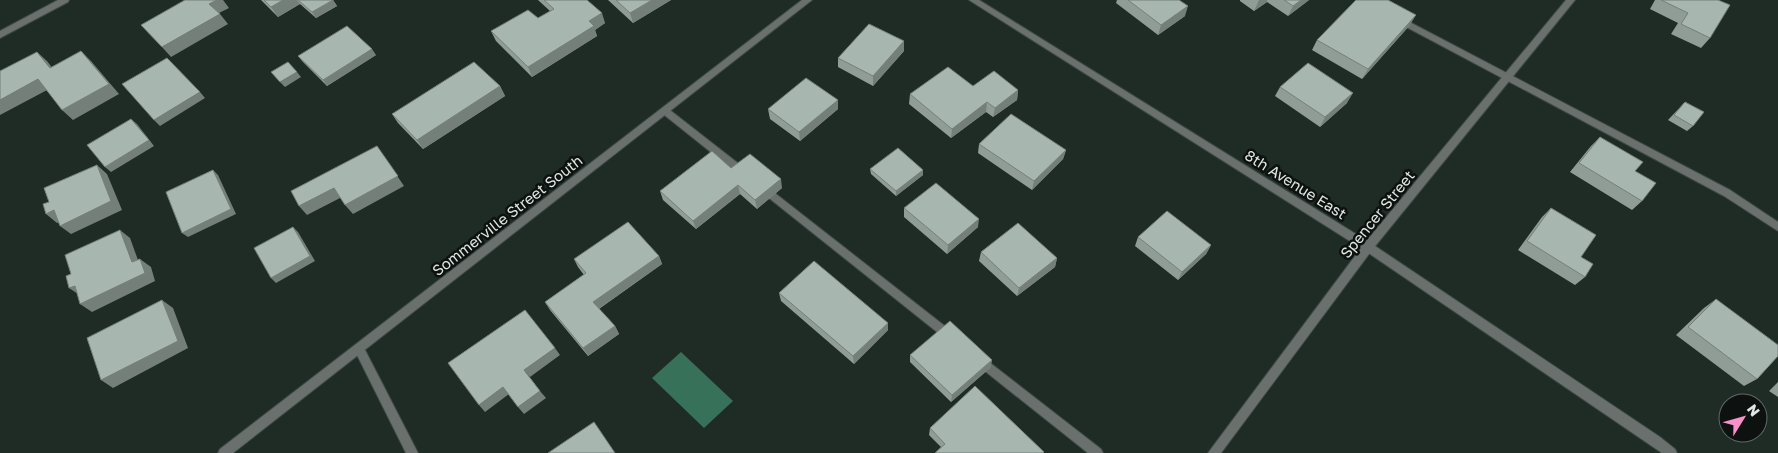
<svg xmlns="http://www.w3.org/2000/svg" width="1778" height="453" font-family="'Golos Text',sans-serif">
  <rect width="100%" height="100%" fill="#1f2b25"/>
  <path fill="#37715a" d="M681,352L733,401L704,428L652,378Z"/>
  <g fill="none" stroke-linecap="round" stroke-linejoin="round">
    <g stroke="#3e4944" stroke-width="2">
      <path id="service" d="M1398,16L1730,190L1778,222V231L1724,196L1395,21L1394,19Z
        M666,107L748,171L750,174L748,177H742L663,114L661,111Z
        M762,183L955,334L956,337L955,340L951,342L947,340L759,190L757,187L759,184Z
        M359,344L363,346L418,453H406L354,349L355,346Z
        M980,355L1101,449L1103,453H1088L976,364L975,360L976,356Z"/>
    </g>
    <g stroke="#3e4944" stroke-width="2">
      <path id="minor" d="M58,0H69L68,2L0,38V31Z
        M802,0H812L233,453H218L220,449Z
        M969,0H979L1372,244L1660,437L1675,449L1677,453H1662L1364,250Z"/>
    </g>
    <g stroke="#3e4944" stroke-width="2">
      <path id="tertiary" d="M1566,0H1575L1372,250L1221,453H1208L1364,244Z"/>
    </g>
    <use href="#service" fill="#6a706d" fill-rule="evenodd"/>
    <use href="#minor" fill="#6a706d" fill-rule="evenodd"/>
    <use href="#tertiary" fill="#6a706d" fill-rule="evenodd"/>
  </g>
  <path fill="#909d96" d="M261,0H333L337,6L316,18L300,4L278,17Z
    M538,0H587L605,23L595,30L597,36L532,77L496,41L491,31L538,18L550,11Z
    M608,0H671L633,23Z
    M1117,0H1179L1185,16L1158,35L1116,3Z
    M1240,0H1309L1288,16L1267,2L1254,11L1240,1Z
    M1655,0H1718L1710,38L1701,48L1671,34L1678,23L1650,9Z
    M1410,25L1362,79L1312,50L1317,40Z
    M904,51L873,86L838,67V58Z
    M376,55L327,86L302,61L298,56Z
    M500,86L505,96L423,149L398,123L392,114Z
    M973,86L1018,90L1017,100L993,117L986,112L951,138L909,104L910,94Z
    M1280,87L1347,103L1320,127L1275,96Z
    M838,100V109L800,141L770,119L768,109Z
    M1685,102L1693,126L1687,131L1668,120Z
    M1600,137L1635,171L1642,201L1632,210L1570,172L1591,146Z
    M979,144L1066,150L1063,159L1032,190L978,153Z
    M731,168L782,188L757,209L740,194L696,229L663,200L660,191Z
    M870,169L923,170V175L896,196L871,174Z
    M904,208L978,227L947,254L904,217Z
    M1551,208L1581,257L1585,277L1575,285L1518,250L1542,217Z
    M1138,237L1211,245L1206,254L1178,280L1135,246Z
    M981,252L1057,258L1055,267L1017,296L979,261Z
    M659,256L662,264L599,309L615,326L619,334L588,356L550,310L545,302L584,275L578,267L574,259Z
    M779,293L888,323V330L854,364L781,301Z
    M1716,299L1757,379L1744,386L1676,335L1704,308Z
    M910,355L992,360L990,368L951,402L910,362Z
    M1778,382V397L1769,391Z
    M930,428L1044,452V453H935L941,447L929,435Z"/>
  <path fill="#757f7a" d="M217,0H223L229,8L217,14L209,4Z
    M283,0H297L300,4L278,17L271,7Z
    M333,0L337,6L316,18L312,12Z
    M652,0H671L633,23L630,13Z
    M1259,0H1267V2L1254,11Z
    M1301,0H1309L1288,16L1293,6Z
    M1188,6L1185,16L1158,35L1161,25Z
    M602,13L605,23L595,30L597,36L532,77L528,67L589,21Z
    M220,14L228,24L171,57L162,47Z
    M1416,15L1410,25L1362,79L1368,69Z
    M904,41V51L873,86V76Z
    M372,49L376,55L327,86L323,80Z
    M81,51L91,61L119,94L73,120L62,110Z
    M37,52L47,61L60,78L50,68Z
    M297,72L301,77L285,87L280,82Z
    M38,79L49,89L0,115V100Z
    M500,86L505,96L423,149L417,140Z
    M1018,90L1017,100L993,117L995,108Z
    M200,92L205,98L160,126L154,120Z
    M1353,93L1347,103L1320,127L1325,117Z
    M838,100V109L800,141L799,132Z
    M987,102L986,112L951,138L952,129Z
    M131,119L137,124L154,146L111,172L105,167Z
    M377,146L404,186L353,214L345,205Z
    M1066,150L1063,159L1032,190L1034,181Z
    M97,165L107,174L122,210L71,234L60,226Z
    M213,170L218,175L236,214L188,237L182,233Z
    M923,170V175L896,196V191Z
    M781,179L782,188L757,209L755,200Z
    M738,185L740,194L696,229L693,221Z
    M334,188L342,197L307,215L299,206Z
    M54,210L66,219L57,223L46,214Z
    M979,219L978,227L947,254L948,245Z
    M293,227L298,232L315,261L276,283L271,278Z
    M120,230L130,238L142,271L132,262Z
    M1211,245L1206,254L1178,280L1182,272Z
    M659,256L662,264L597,310L593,302Z
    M1057,258L1055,267L1017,296L1019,288Z
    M140,259L151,267L155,281L92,312L80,304Z
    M75,286L81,296L69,288Z
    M162,300L173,308L188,348L113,388L101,380Z
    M888,323V330L854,364L853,356Z
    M615,326L619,334L588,356L583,348Z
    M555,348L560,355L530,377L524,370Z
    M992,360L990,368L951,402L952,395Z
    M503,387L509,394L485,412L479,405Z
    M540,391L546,398L524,414L518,407Z"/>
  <path fill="#a7b6af" stroke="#757f7a" d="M185,0H217L209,4L220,14L162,47L141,25Z
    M264,0H283L271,7Z
    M298,0H333L312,12Z
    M544,0H587L602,13L589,21L594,26L528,67L491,31L528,10L538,18L554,9Z
    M616,0H652L630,13Z
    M1128,0H1179L1188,6L1161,25Z
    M1284,0H1301L1293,6Z
    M1356,0H1388L1416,15L1368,69L1317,40Z
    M1661,0H1718L1730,5L1710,38L1681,24L1688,13Z
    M869,24L904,41L873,76L838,58Z
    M347,26L372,49L323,80L298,56Z
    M81,51L109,84L62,110L38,79L0,100V71L37,52L50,68Z
    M167,58L200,92L154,120L122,84Z
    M288,62L297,72L280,82L271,72Z
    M474,62L500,86L417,140L392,114Z
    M1308,63L1353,93L1325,117L1280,87Z
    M948,67L973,86L994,71L1018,90L995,108L987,102L952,129L910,94Z
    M806,78L838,100L799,132L768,109Z
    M1685,102L1704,112L1693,126L1674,115Z
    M1011,114L1066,150L1034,181L979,144Z
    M131,119L149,140L105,167L87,145Z
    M1600,137L1643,162L1635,171L1656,183L1642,201L1579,163Z
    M377,146L398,176L345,205L334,188L299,206L291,191Z
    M898,148L923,170L896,191L870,169Z
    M712,151L731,168L750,154L781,179L755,200L738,185L693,221L660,191Z
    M97,165L111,201L60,226L54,210L46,214L43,204L49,202L44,188Z
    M213,170L231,209L182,233L166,192Z
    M936,183L979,219L948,245L904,208Z
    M1551,208L1596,235L1581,257L1593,264L1585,277L1527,241Z
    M1167,211L1211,245L1182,272L1138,237Z
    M628,222L659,256L593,302L615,326L583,348L545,302L586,273L574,259Z
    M1018,223L1057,258L1019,288L981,252Z
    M293,227L310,256L271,278L254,248Z
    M120,230L132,262L140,259L145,273L80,304L75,286L69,288L66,276L71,274L65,255Z
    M814,261L888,323L853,356L779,293Z
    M1716,299L1778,345V356L1757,379L1688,327Z
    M162,300L178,341L101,380L87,338Z
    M525,310L555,348L524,370L540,391L518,407L503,387L479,405L448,363Z
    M950,321L992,360L952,395L910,355Z
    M975,386L1044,452L1043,453H935L945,444L930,428Z
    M594,422L615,453H548Z"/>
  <g text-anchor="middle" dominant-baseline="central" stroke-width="5" stroke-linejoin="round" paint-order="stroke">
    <g font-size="15" fill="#e0e8e4" stroke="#0d1210">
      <text transform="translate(1296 184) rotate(32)">8th Avenue East</text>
      <text transform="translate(1377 214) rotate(-51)">Spencer Street</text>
      <text transform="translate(507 215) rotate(-38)">Sommerville Street South</text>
    </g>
  </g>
  <g transform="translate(1743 418) rotate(53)"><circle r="24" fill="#0d1210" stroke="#616865"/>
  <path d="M0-4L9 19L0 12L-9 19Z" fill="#f890cb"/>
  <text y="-8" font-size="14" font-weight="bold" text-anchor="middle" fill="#e0e8e4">N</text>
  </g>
</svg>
